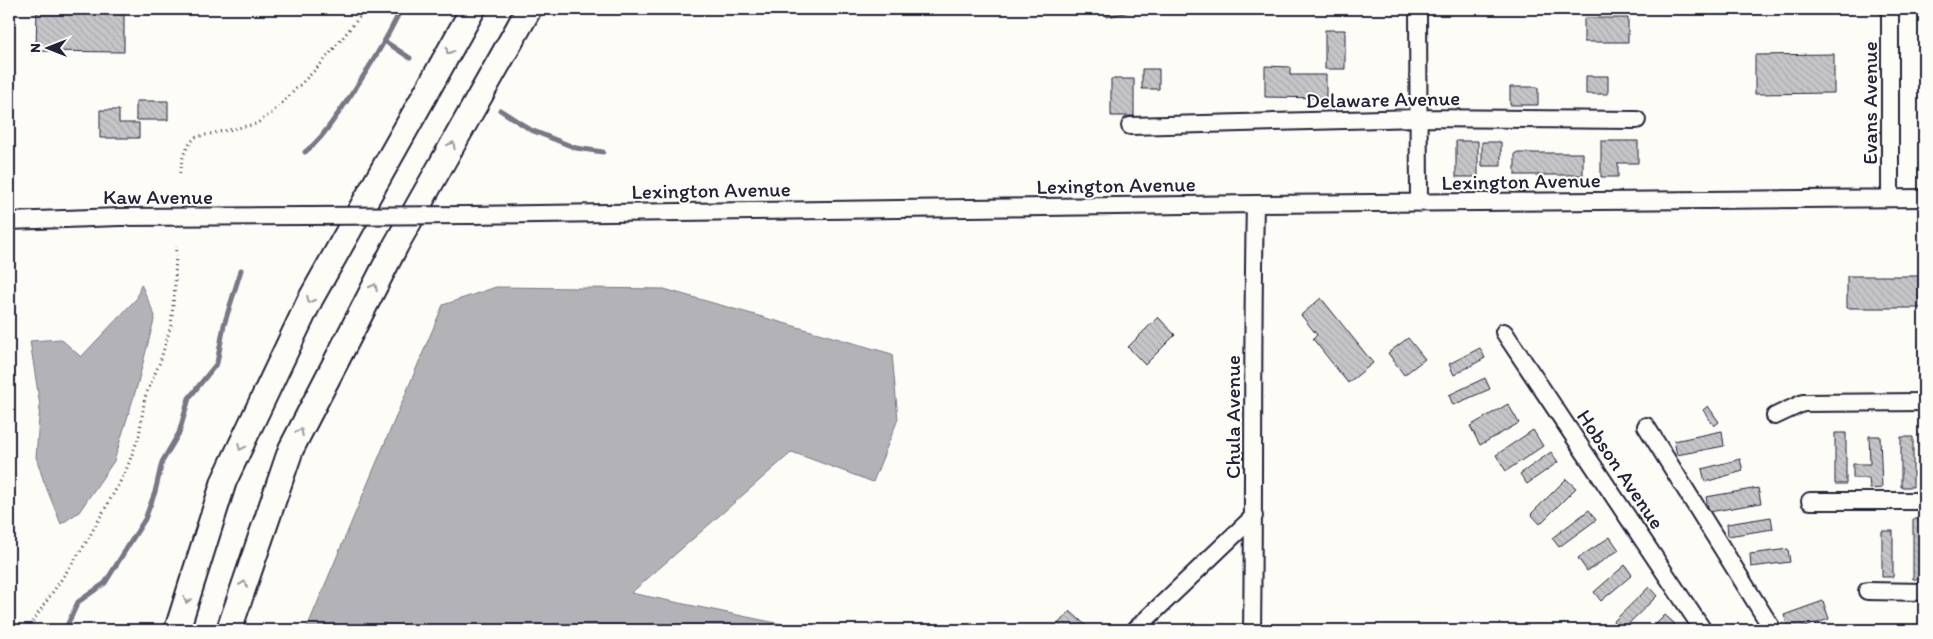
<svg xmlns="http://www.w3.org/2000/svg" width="1933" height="639" font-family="Itim,sans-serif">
  <defs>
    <pattern id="building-back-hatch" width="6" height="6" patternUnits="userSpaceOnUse" patternTransform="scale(1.25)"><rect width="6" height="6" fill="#c6c6c8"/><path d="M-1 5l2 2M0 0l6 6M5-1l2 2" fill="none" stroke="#aaaaad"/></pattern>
  </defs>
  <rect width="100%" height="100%" fill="#fdfcf7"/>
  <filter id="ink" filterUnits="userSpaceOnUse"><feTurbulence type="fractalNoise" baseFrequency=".02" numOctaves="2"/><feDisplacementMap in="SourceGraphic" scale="10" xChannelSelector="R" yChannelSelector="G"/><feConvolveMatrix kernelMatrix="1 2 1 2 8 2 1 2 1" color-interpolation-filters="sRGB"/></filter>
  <g filter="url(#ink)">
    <path fill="#b2b2b7" stroke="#787885" d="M141,284L155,316L137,386L114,461L79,512L61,524L44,482L36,457L40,406L30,341L61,339L81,357L137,298Z
      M496,287L664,289L892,354L898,419L873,482L792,452L631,593L810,630H306L443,305Z"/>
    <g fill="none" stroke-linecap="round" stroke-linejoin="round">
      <path stroke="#787885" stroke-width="5" d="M386,42L410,58
        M500,110L531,130L576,148L603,152
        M305,152C320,141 329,126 340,111C363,78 384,45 401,9
        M65,630L78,602L105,583L145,519L155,492L162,462L179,433L189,398L217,363L224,325L241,270"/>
    </g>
    <path fill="url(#building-back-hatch)" stroke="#22223b" d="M37,9H124V52L36,51Z
      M1105,9H1133V11L1107,17Z
      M1584,18H1628V42H1584Z
      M1325,30H1345V69H1325Z
      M1834,54V93L1755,94V55Z
      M1265,66L1290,67V75H1326V98L1265,97Z
      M1142,69H1159V89H1142Z
      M1586,76H1608V94H1586Z
      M1111,79H1134V116H1111Z
      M1510,87H1538V105H1510Z
      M136,101H168V120H136Z
      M100,110H119V123H139V138H100Z
      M1456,141H1478V177H1456Z
      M1601,141H1638V163H1618V177H1601Z
      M1482,142H1501V166H1482Z
      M1515,153H1583V175H1515Z
      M1847,276H1924V308H1847Z
      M1321,298L1373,363L1348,383L1313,339L1317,335L1301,315Z
      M1158,317L1175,335L1145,365L1128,347Z
      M1408,338L1425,359L1404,375L1388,353Z
      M1480,348L1485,358L1454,375L1449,364Z
      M1485,378L1490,389L1453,405L1449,395Z
      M1508,404L1519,423L1480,445L1470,426Z
      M1708,406L1719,422L1714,426L1703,410Z
      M1533,430L1543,446L1506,471L1496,455Z
      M1722,431L1724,446L1677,455L1674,441Z
      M1835,433H1846V484H1835Z
      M1869,436H1880L1882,488L1870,489L1869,478H1853V464H1870Z
      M1901,437H1913V487H1901Z
      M1551,452L1558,462L1527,484L1520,474Z
      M1740,459L1743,471L1705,482L1702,469Z
      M1566,479L1576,488L1540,524L1531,514Z
      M1758,488L1761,503L1709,512L1706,497Z
      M1589,510L1596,520L1559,547L1552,538Z
      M1771,517L1773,529L1728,536L1727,524Z
      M1913,519H1924V579H1913Z
      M1882,531H1893V577H1882Z
      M1610,537L1619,550L1587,571L1578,558Z
      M1788,549L1790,562L1751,567L1750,554Z
      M1625,565L1632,575L1601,601L1594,592Z
      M1649,587L1657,596L1622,630H1612L1608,627Z
      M1823,601L1829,619L1796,630H1789L1784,615Z
      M1070,611L1091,630H1058L1055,627Z
      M1665,615L1675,624L1669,630H1650Z"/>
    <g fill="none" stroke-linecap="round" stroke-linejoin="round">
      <g stroke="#22223b" stroke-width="20">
        <path id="minor" d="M1418,9L1419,203
          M1890,9V198
          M1130,126L1418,118L1637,120
          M471,215L1255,204L1924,198
          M9,221L119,217L309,216
          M1504,332L1703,630
          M1775,416L1803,403L1924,402
          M1646,426L1773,630
          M1810,501H1924
          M1867,591L1924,592
          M1135,630L1254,516
          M1252,630C1254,488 1252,346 1255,204"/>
      </g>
      <g stroke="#22223b" stroke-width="28">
        <path id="highway" d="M177,630L224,481L310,300L473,9
          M229,630L291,449L396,245L529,9"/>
      </g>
      <path stroke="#22223b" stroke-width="3" stroke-dasharray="1 4" stroke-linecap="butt" d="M180,173C182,158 184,148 196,137L256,124L272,113L322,63L366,9
        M27,630L84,546L125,473L139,436L145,397L160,362L171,325L175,285L176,246"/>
      <use href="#minor" stroke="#fdfcf7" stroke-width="16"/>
      <use href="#highway" stroke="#fdfcf7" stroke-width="24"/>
      <g stroke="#22223b" stroke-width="20" stroke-linecap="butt">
        <path id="minor-bridge" d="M309,216L471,215"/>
      </g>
      <use href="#minor-bridge" stroke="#fdfcf7" stroke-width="16"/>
    </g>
    <defs><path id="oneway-chevron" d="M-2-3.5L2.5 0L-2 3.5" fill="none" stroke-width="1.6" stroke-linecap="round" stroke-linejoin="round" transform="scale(1.25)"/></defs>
    <g stroke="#9a9aa2">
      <use href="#oneway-chevron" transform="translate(449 51) rotate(119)"/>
      <use href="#oneway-chevron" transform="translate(452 145) rotate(-61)"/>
      <use href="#oneway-chevron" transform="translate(374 287) rotate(-63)"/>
      <use href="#oneway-chevron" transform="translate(310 300) rotate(117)"/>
      <use href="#oneway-chevron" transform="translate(300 432) rotate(-63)"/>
      <use href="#oneway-chevron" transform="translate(241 447) rotate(115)"/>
      <use href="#oneway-chevron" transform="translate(244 584) rotate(-71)"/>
      <use href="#oneway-chevron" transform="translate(187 600) rotate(108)"/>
    </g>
  </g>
  <g text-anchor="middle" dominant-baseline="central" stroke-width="4" stroke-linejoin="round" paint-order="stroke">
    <g font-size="21" fill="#22223b" stroke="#fdfcf7">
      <text transform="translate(1383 99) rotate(-1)">Delaware Avenue</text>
      <text transform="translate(1869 103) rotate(-90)">Evans Avenue</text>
      <text transform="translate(1521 181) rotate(-1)">Lexington Avenue</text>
      <text transform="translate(1116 185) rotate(-1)">Lexington Avenue</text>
      <text transform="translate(711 190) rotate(-1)">Lexington Avenue</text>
      <text x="158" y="196">Kaw Avenue</text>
      <text transform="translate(1232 417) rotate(-90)">Chula Avenue</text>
      <text transform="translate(1621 469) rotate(56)">Hobson Avenue</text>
    </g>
  </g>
  <rect width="1933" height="639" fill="none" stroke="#fdfcf7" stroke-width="30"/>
  <rect x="15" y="15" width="1903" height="609" fill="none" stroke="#22223b" stroke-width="2" filter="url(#ink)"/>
  <g transform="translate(48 48) rotate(270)" stroke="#fdfcf7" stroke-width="4" paint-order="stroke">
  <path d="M0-4L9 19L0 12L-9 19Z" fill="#22223b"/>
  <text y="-8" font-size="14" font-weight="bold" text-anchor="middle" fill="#22223b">N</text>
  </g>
</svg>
